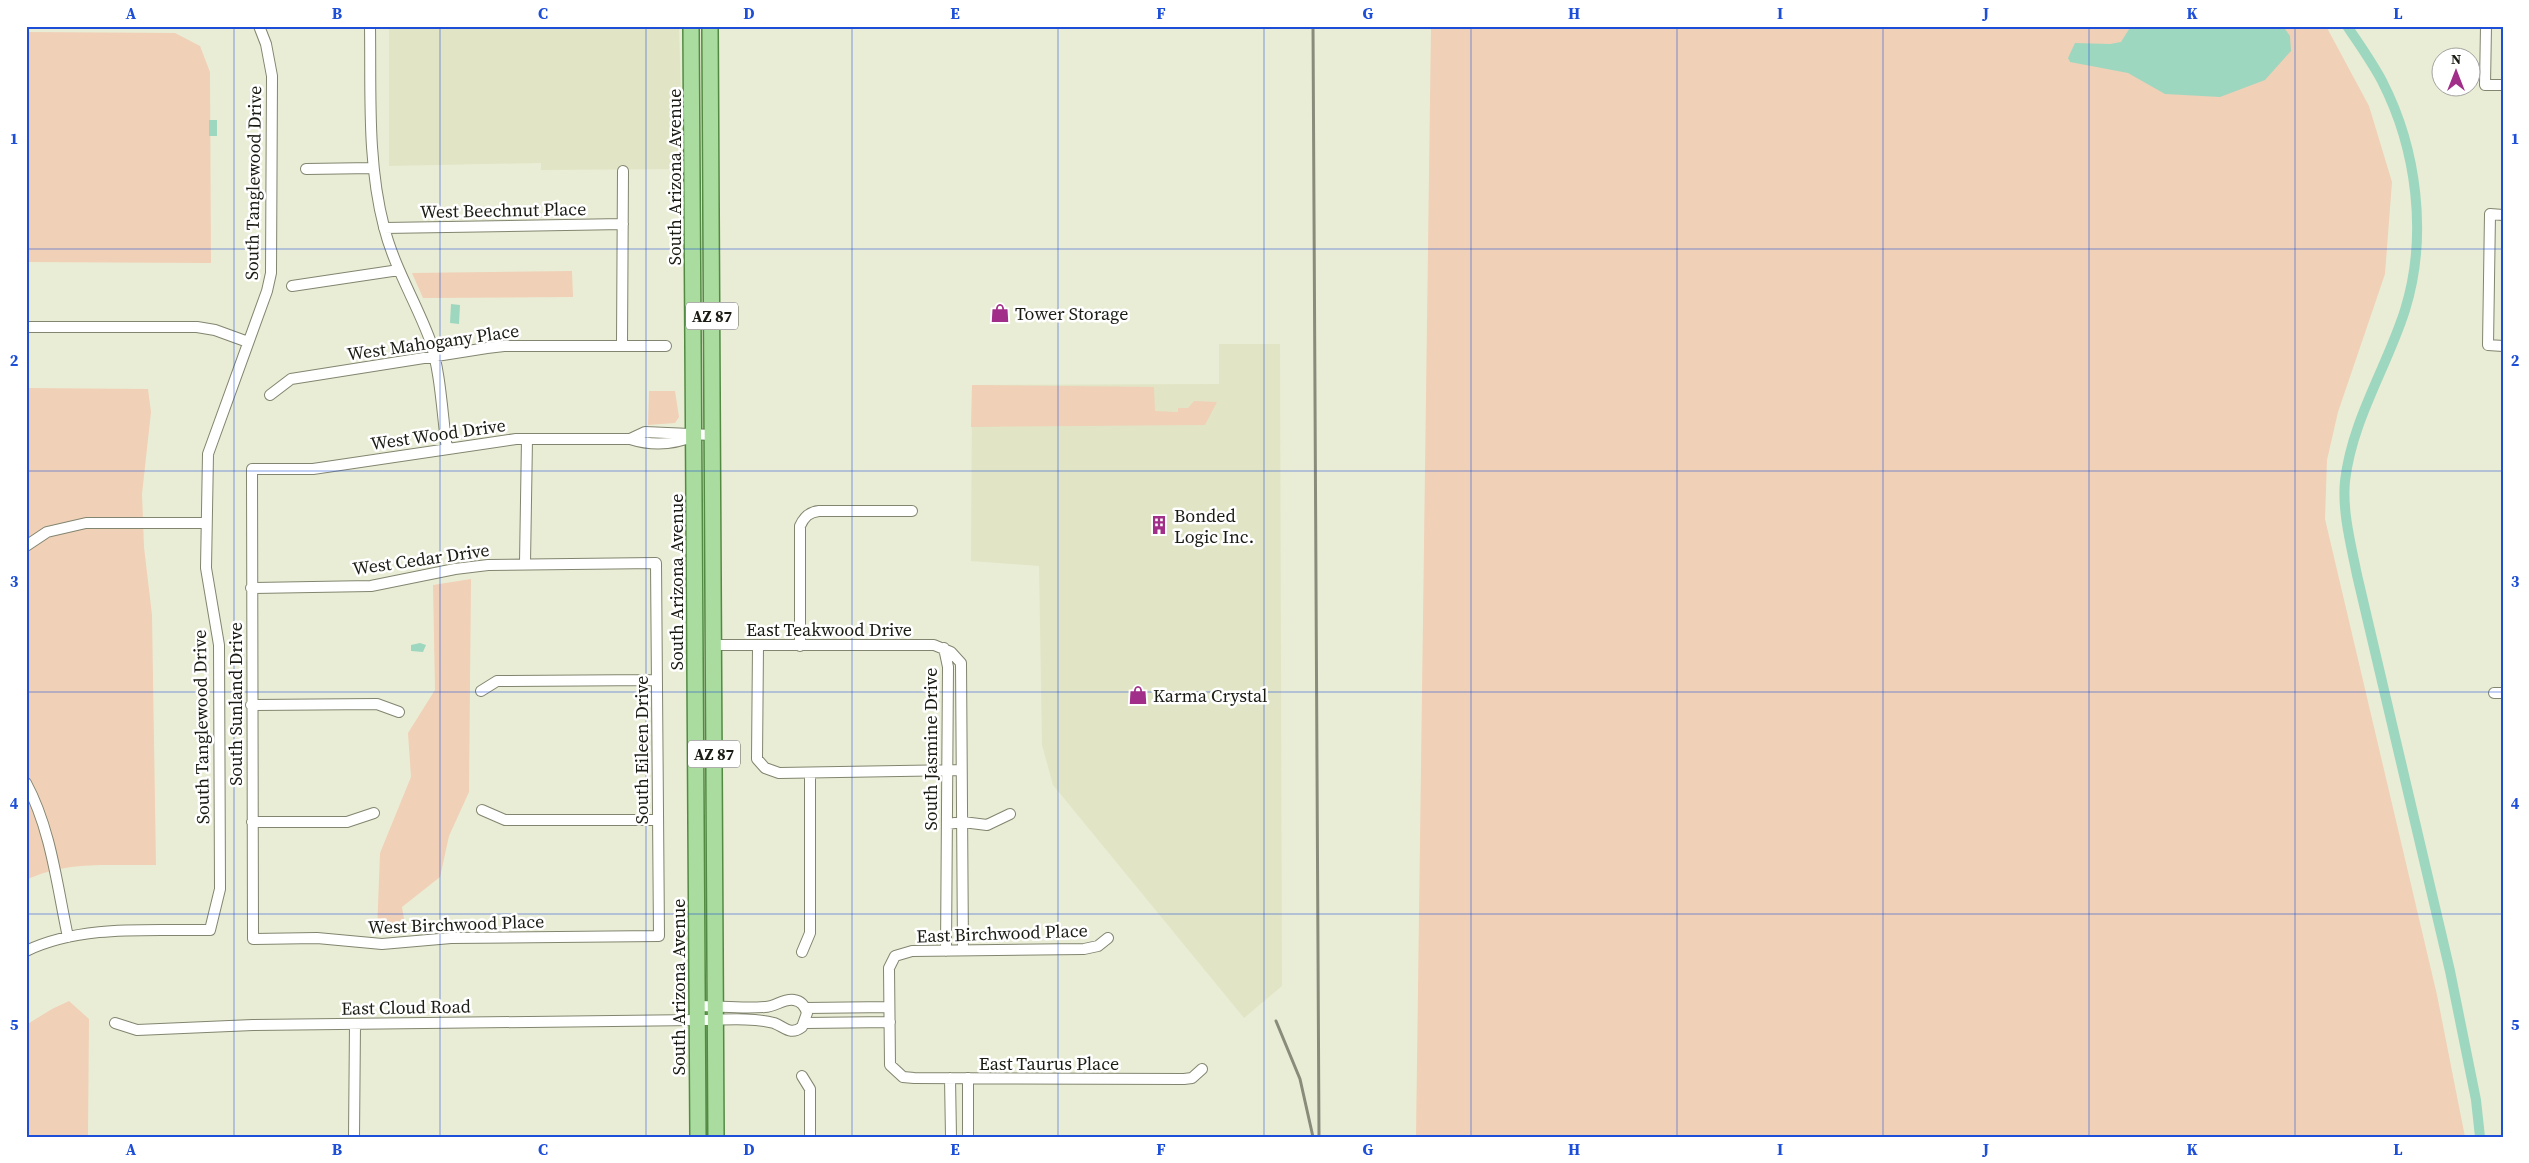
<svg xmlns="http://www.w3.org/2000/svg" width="2529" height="1163" font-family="'Source Serif 4',serif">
  <rect width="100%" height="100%" fill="#eaedd5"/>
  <path fill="#e1e5c5" d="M389,26H679L683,169L541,170V163L389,166Z
    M1219,344H1280L1282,986L1244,1018L1053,785L1042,745L1039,566L971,561L972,385L1219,384Z"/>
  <path fill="#f0d0b7" d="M1431,26H2326L2369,106L2392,182L2385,274L2338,412L2327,460L2325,519L2437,995L2465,1137H1416Z
    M26,32L175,33L200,46L210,72L211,263L26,262Z
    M572,271L573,297L423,298L412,273Z
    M972,385L1154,387L1155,411L1178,412V408H1188L1194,401L1217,402L1205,425L971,427Z
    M26,388L148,389L151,412L142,494L144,547L152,615L156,865C113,866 66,860 26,880Z
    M649,391H675L679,417L675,423L648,425Z
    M471,579L469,792L449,836L440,877L402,907L406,931L377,932L380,853L411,777L408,733L435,690L433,585Z
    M69,1001L89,1019L88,1137H26V1025L52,1009Z"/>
  <path fill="#9ed7bf" d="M2131,26H2283L2290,36L2291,51L2265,80L2220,97L2165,94L2128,73L2070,62L2068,58L2075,43L2110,44L2121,42Z
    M209,120H217V136H209Z
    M451,304L460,305L459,324L450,323Z
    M420,643L426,645L423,652L411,651V645Z"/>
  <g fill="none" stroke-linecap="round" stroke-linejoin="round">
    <path stroke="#9ed7bf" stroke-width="10" d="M2347,26C2359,44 2372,62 2382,81C2417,149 2428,236 2405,310C2387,367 2352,420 2345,481C2342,511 2351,545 2357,575L2450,971L2476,1100L2480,1137"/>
    <g stroke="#82856f" stroke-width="12">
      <path id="street" d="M370,26C371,93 367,162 384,227C394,267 416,302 430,340C441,374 442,414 447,449
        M2486,26L2485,85H2503
        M306,169L373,168
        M2503,215L2490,214L2488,345L2503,346
        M384,228L623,224
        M292,286L399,270
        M26,327H197L215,330L248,342
        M622,345L623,171
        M270,395L291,379L487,348L504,346H666
        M630,439L645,432L712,435
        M26,546L47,532L86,523H206
        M525,563L527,439
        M251,588L371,586L455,569L488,565L656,563L659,936L451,938L382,944L317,938L253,939L252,469H313L516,439H630C652,446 673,445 694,436
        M714,645H934L951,652L961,663L963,950
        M758,646L757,759L765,768L779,773L960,770
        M800,646V526C804,517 809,512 819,511H912
        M944,648L948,667L946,951
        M481,691L497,681L656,680
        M2494,693H2503
        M251,705L377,704L399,712
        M26,783C51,829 57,886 68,937
        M482,810L505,820H657
        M252,822H347L374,813
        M947,824L963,822L987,825L1010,814
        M1108,938L1098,946L1084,949L912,951L895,956L889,968L890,1065L903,1077L914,1078L1184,1079L1192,1078L1202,1069
        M26,951C82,924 151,931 210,930L220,889L219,645L206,568L208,454L267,291L271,273L272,76L266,44L259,26
        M802,952L810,933V773
        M806,1008L889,1007
        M115,1023L137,1030L253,1025L697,1020C722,1020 750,1017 774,1023C785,1027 790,1036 802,1027L807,1013C805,1006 801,1001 794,1000C784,998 775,1007 765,1007C742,1009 719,1006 697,1006
        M805,1023L890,1022
        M802,1076L810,1089V1137
        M950,1078L951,1137
        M968,1078V1137
        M354,1137L355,1024"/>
    </g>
    <g stroke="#528a43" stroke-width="18">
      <path id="primary" d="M691,26L698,1137
        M710,26L716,1137"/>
    </g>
    <use href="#street" stroke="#fff" stroke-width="10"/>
    <use href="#primary" stroke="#a9dc9e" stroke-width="15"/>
    <path stroke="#8a8c7b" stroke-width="3" d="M1313,26L1319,1137
      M1276,1021L1300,1079L1313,1137"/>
  </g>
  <path fill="none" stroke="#1d4ed8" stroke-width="1" stroke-opacity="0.55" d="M234,26V1137M440,26V1137M646,26V1137M852,26V1137M1058,26V1137M1264,26V1137M1471,26V1137M1677,26V1137M1883,26V1137M2089,26V1137M2295,26V1137M26,249H2503M26,471H2503M26,692H2503M26,914H2503"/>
  <defs>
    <g id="shop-bare" transform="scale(1.5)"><path d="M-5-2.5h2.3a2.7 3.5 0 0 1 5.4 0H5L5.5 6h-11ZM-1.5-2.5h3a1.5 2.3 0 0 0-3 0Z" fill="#a12e89" stroke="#fff" stroke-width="2.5" paint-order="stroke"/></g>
    <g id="building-bare" transform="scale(1.5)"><path d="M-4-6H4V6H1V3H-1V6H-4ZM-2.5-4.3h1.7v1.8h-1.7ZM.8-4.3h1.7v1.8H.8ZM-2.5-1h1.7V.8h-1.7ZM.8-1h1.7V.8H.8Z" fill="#a12e89" stroke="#fff" stroke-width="2.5" paint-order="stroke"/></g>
  </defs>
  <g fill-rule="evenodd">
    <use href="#shop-bare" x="1000" y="313"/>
    <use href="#building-bare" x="1159" y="525"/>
    <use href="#shop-bare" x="1138" y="695"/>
  </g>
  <g text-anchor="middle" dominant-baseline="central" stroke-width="5" stroke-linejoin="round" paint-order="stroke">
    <g fill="#fff" stroke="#5f5f5a" stroke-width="1">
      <rect x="686" y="302.5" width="52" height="27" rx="4"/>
      <rect x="688" y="740.5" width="52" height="27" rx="4"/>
    </g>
    <g font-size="16" font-weight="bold" fill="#1a1b13">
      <text x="712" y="316">AZ 87</text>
      <text x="714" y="754">AZ 87</text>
    </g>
    <g font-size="18" fill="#1a1b13" stroke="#fff">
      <text transform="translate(674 177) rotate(-90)">South Arizona Avenue</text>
      <text transform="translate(253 183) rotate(-89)">South Tanglewood Drive</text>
      <text transform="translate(503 210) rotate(-1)">West Beechnut Place</text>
      <text transform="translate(433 342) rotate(-8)">West Mahogany Place</text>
      <text transform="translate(438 434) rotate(-8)">West Wood Drive</text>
      <text transform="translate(421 559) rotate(-8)">West Cedar Drive</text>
      <text transform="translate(676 582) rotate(-90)">South Arizona Avenue</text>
      <text x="829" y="629">East Teakwood Drive</text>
      <text transform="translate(235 704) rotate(-90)">South Sunland Drive</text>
      <text transform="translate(201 727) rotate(-91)">South Tanglewood Drive</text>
      <text transform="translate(930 749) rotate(-90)">South Jasmine Drive</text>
      <text transform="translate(641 750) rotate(-90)">South Eileen Drive</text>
      <text transform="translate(456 924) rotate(-2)">West Birchwood Place</text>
      <text transform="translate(1002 933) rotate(-2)">East Birchwood Place</text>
      <text transform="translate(678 987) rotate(-90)">South Arizona Avenue</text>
      <text transform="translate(406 1007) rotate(-1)">East Cloud Road</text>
      <text x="1049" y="1063">East Taurus Place</text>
    </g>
    <g font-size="18" fill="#1a1b13" stroke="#fff" text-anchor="start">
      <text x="1015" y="313">Tower Storage</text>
      <text x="1174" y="515">Bonded<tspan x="1174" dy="21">Logic Inc.</tspan></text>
      <text x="1153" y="695">Karma Crystal</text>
    </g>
  </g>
  <rect width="2529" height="1163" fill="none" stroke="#ffffff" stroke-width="55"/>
  <g transform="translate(2456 72)"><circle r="24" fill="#ffffff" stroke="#a3a4a1"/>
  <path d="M0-4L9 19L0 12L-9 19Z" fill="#a12e89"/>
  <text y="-8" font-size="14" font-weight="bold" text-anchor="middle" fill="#1a1b13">N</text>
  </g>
  <rect x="28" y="28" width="2474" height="1108" fill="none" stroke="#1d4ed8" stroke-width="2"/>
  <g font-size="16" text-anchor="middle" font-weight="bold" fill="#1d4ed8">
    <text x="131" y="19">A</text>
    <text x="337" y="19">B</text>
    <text x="543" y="19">C</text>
    <text x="749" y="19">D</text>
    <text x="955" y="19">E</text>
    <text x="1161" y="19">F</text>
    <text x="1368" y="19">G</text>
    <text x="1574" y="19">H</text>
    <text x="1780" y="19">I</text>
    <text x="1986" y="19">J</text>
    <text x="2192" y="19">K</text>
    <text x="2398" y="19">L</text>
    <text x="14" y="144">1</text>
    <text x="2515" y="144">1</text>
    <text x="14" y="366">2</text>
    <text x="2515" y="366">2</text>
    <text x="14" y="587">3</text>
    <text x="2515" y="587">3</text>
    <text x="14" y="809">4</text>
    <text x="2515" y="809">4</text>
    <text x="14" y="1030">5</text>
    <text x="2515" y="1030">5</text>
    <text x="131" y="1155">A</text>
    <text x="337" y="1155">B</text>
    <text x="543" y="1155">C</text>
    <text x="749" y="1155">D</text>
    <text x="955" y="1155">E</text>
    <text x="1161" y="1155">F</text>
    <text x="1368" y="1155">G</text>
    <text x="1574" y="1155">H</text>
    <text x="1780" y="1155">I</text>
    <text x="1986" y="1155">J</text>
    <text x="2192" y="1155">K</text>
    <text x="2398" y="1155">L</text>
  </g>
</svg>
